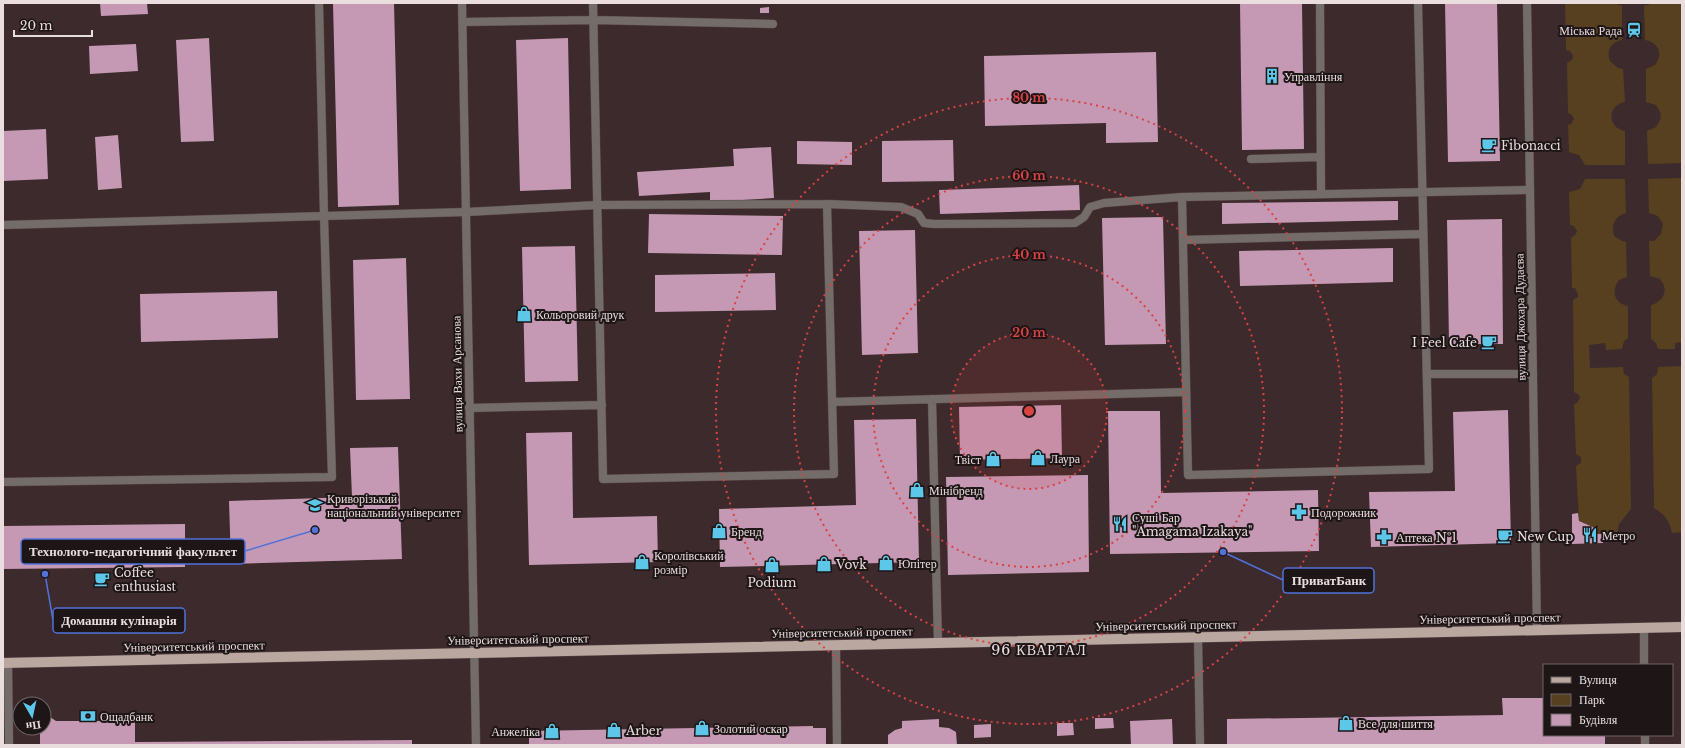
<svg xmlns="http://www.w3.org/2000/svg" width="1685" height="748" font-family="'Libre Baskerville',serif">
  <rect width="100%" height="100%" fill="#3c2a2c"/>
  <path fill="#57401f" d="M1565,3H1613L1622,6V40C1611,42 1606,50 1610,61L1618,68L1623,69L1625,102C1607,105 1607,128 1625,131V165H1585L1579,155L1569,152L1568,125L1571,124L1574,119L1571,114L1568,113L1567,63L1572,60L1573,56L1570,51L1566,50Z
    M1654,3H1682V163L1648,164L1647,131L1656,127C1662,119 1662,113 1656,105L1646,102V69L1655,65C1664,54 1658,42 1645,40L1644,6Z
    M1682,178V342L1675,343V349H1658L1656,343L1651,339V305C1664,301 1669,290 1660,279L1650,276L1649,241H1654L1661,234L1663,224L1658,216L1649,213L1648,179Z
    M1585,179H1625L1626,213C1615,216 1611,225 1614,236L1622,241L1626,242L1627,277L1619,280C1611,291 1614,303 1628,306V338L1624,341L1622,349L1606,350L1605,343L1589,345L1590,368L1623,367L1624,374L1629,377L1631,509L1619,524L1617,534H1597L1593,527L1579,521L1576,466L1581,463V457L1576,454L1574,404L1577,403L1580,398L1579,395L1574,392L1573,300L1578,297V294L1575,288H1572L1571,238L1576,234L1577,231L1574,226L1570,225L1569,192L1580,189Z
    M1682,366V532L1672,533C1669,520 1665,515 1654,508L1652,378L1657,374L1658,367Z"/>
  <path fill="#c599b3" d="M100,3H147L148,14L101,16Z
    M333,3H394L399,205L338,207Z
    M1240,3H1302L1304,149L1242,150Z
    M1445,3H1497L1500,161L1448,162Z
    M769,7V13H760V8Z
    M209,38L214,141L181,142L176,40Z
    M568,38L571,189L520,191L516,40Z
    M136,44L138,71L90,74L89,46Z
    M1156,52L1158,142L1106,143V123L985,126L984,56Z
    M46,129L48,179L3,181V131Z
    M118,135L122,188L98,190L95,137Z
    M953,140L954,181L882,182V141Z
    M797,141L852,142V165L797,164Z
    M771,147L774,198L710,202V192L639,196L637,172L734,166L733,149Z
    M1079,185L1080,210L940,214L939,190Z
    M1398,201V220L1222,224V203Z
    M649,214L783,216L782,255L648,253Z
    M1163,217L1166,344L1105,345L1102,218Z
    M1502,219L1503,344H1449L1447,220Z
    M915,230L918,353L862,355L859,231Z
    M575,246L578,381L525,382L522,247Z
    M1393,248V282L1240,286L1239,251Z
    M406,258L410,399L356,400L353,260Z
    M775,273L776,310L655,312V275Z
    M277,291L278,338L141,342L140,294Z
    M1061,405L1062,458L960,460L959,407Z
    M1508,410L1511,543L1371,547L1369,492L1455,491L1453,412Z
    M1108,411H1160L1161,493L1318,490L1319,551L1110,554Z
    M916,419L919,562L720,567L719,509L856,505L854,420Z
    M572,432L573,518L657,516L658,562L529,565L526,433Z
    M398,447L402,559L231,564L229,501L352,497L350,448Z
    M1088,475L1089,572L948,575L946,477Z
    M1578,513L1579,521L1593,527L1597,534H1603V543L1572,544V514Z
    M185,524V567L3,569V526Z
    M1502,698H1544V735H1605V745H1227V719L1503,715Z
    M50,717L56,721H135V742L412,740V745H40V728H44V723H50Z
    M1095,718H1113L1114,728L1095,729Z
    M939,719V727L949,728L956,732L957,745H888V735L895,730L902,728V721Z
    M1172,719L1173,745H1131L1130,721Z
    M1057,723H1073L1074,735L1057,736Z
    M991,724V737L974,738V725Z
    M813,726V728H826V745H529V731Z"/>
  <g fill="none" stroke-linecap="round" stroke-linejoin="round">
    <g stroke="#584748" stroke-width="9">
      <path id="service" d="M593,3L603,479L834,474L827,204L901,207L918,214L924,223L934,224L1075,223L1084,217L1090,207L1104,203L1182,197L1530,190
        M1320,3L1321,194
        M463,22L593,20L773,24
        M1251,159L1320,157
        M1182,197L1188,475L1429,469L1418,3
        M3,225L324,216L319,3
        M1183,240L1423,234
        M1427,374H1533
        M932,399L938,643
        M832,402L1186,392
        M469,408L602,405
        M3,482L332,477L324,216L466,212L597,205L827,204
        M1198,637L1200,745
        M836,645L837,745
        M8,663L9,745"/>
    </g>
    <g stroke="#584748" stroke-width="9">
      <path id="minor" d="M462,3L476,745"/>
    </g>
    <g stroke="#584748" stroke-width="9">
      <path id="tertiary" d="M1527,3L1537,630
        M1644,627V665
        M1645,735V745"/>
    </g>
    <g stroke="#584748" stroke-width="11">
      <path id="primary" d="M3,663L1682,627"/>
    </g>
    <use href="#service" stroke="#746c68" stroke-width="8"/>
    <use href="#minor" stroke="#746c68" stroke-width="8"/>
    <use href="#tertiary" stroke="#746c68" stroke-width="8"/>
    <use href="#primary" stroke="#b9a7a0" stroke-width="10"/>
  </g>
  <circle cx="1029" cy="411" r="78" fill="#d94343" fill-opacity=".12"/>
  <g fill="none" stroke="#d94343" stroke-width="2" stroke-dasharray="2 4">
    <circle cx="1029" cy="411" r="78"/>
    <circle cx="1029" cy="411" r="156"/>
    <circle cx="1029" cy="411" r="235"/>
    <circle cx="1029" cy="411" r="313"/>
  </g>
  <defs>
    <g id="station-bare" transform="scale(1.2)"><path d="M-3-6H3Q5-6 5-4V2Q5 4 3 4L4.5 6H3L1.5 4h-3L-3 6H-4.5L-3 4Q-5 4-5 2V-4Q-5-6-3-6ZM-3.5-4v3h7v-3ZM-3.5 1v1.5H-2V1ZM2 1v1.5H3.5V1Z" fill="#5cc7e8" stroke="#1d1516" stroke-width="2.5" paint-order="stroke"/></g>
    <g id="building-bare" transform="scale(1.2)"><path d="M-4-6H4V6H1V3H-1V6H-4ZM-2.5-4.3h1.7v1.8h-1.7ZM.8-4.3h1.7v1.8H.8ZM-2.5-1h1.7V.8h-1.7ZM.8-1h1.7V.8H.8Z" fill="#5cc7e8" stroke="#1d1516" stroke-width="2.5" paint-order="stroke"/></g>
    <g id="cafe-bare" transform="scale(1.2)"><path d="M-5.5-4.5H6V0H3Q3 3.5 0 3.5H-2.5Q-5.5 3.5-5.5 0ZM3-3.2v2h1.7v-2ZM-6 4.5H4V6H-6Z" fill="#5cc7e8" stroke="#1d1516" stroke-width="2.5" paint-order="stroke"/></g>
    <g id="shop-bare" transform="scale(1.2)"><path d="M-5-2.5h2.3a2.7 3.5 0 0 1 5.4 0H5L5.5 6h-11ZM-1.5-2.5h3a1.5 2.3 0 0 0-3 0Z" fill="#5cc7e8" stroke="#1d1516" stroke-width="2.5" paint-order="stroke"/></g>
    <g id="university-bare" transform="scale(1.2)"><path d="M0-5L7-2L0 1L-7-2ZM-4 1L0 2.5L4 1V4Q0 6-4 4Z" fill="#5cc7e8" stroke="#1d1516" stroke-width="2.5" paint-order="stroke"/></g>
    <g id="pharmacy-bare" transform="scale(1.2)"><path d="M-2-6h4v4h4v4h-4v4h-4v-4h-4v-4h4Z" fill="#5cc7e8" stroke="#1d1516" stroke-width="2.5" paint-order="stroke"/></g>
    <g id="restaurant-bare" transform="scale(1.2)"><path d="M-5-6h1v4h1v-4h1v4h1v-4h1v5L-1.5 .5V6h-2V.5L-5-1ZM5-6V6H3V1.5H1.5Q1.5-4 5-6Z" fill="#5cc7e8" stroke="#1d1516" stroke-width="2.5" paint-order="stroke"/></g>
    <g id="bank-bare" transform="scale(1.2)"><path d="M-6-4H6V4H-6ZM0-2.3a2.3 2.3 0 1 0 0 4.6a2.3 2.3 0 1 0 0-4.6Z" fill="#5cc7e8" stroke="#1d1516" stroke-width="2.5" paint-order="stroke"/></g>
  </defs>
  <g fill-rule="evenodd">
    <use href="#station-bare" x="1634" y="30"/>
    <use href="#building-bare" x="1272" y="76"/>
    <use href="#cafe-bare" x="1489" y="145"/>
    <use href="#shop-bare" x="524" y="314"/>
    <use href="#cafe-bare" x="1489" y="342"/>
    <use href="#shop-bare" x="1038" y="458"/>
    <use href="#shop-bare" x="993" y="459"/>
    <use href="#shop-bare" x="917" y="490"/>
    <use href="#university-bare" x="315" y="505"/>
    <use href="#pharmacy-bare" x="1299" y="512"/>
    <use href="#restaurant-bare" x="1120" y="524"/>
    <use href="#shop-bare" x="719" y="531"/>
    <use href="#restaurant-bare" x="1590" y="535"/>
    <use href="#cafe-bare" x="1505" y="536"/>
    <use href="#pharmacy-bare" x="1384" y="537"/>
    <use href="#shop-bare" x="642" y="562"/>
    <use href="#shop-bare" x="886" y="563"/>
    <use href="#shop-bare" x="824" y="564"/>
    <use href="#shop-bare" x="772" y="565"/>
    <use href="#cafe-bare" x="102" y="579"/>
    <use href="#bank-bare" x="88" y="716"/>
    <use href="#shop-bare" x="1346" y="723"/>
    <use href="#shop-bare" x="702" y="728"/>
    <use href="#shop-bare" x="614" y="730"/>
    <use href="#shop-bare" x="552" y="731"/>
  </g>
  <g text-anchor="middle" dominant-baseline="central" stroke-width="4" stroke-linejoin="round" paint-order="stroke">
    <g font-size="12" fill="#e9ddde" stroke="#1d1516" text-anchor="start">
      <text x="1622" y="30" text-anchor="end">Міська Рада</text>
      <text x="1284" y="76">Управління</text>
      <text x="1501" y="145">Fibonacci</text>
      <text x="536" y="314">Кольоровий друк</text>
      <text x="1477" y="342" text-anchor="end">I Feel Cafe</text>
      <text x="1050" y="458">Лаура</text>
      <text x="981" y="459" text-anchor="end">Твіст</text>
      <text x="929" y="490">Мінібренд</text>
      <text x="327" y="498">Криворізький<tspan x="327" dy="14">національний університет</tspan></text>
      <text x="1311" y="512">Подорожник</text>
      <text x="1132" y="517">Суші Бар<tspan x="1132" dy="14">"Amagama Izakaya"</tspan></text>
      <text x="731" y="531">Бренд</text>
      <text x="1602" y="535">Метро</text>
      <text x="1517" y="536">New Cup</text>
      <text x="1396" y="537">Аптека №1</text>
      <text x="654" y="555">Королівський<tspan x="654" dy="14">розмір</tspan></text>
      <text x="898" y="563">Юпітер</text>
      <text x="836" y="564">Vovk</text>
      <text x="114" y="572">Coffee<tspan x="114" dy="14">enthusiast</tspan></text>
      <text x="772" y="582" text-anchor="middle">Podium</text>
      <text x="100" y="716">Ощадбанк</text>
      <text x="1358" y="723">Все для шиття</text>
      <text x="714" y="728">Золотий оскар</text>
      <text x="626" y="730">Arber</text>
      <text x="540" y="731" text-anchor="end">Анжеліка</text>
    </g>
    <g font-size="12" fill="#e9ddde" stroke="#1d1516">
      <text transform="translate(1520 317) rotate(-91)">вулиця Джохара Дудаєва</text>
      <text transform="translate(457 374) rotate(-91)">вулиця Вахи Арсанова</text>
      <text transform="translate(1490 618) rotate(-1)">Університетський проспект</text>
      <text transform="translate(1166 625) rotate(-1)">Університетський проспект</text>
      <text transform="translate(842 632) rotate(-1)">Університетський проспект</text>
      <text transform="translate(518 639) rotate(-1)">Університетський проспект</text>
      <text transform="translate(194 646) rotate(-1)">Університетський проспект</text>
    </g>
    <g font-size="14" letter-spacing="1" fill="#e9ddde" stroke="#1d1516">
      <text x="1039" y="650">96 КВАРТАЛ</text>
    </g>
  </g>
  <circle cx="1029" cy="411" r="6" fill="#d94343" stroke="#1d1516" stroke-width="2"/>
  <g font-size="12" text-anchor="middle" font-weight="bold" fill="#d94343" stroke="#1d1516" stroke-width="4" stroke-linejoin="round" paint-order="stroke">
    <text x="1029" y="102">80 m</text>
    <text x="1029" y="180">60 m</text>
    <text x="1029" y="259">40 m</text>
    <text x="1029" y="337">20 m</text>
  </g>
  <path fill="none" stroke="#5072da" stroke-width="1.5" d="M315 530L245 551M1223 552L1283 580M45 574L53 620"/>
  <g fill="#5072da" stroke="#1d1516" stroke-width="1.5">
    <circle cx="315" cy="530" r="4"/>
    <circle cx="1223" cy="552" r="4"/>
    <circle cx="45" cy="574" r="4"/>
  </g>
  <g fill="#1d1516" stroke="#5072da" stroke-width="1.5">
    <rect x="21" y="539" width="224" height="25" rx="4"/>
    <rect x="1283" y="568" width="91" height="25" rx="4"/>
    <rect x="53" y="608" width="132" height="25" rx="4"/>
  </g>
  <g font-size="13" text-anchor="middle" font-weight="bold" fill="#e9ddde">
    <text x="133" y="556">Технолого-педагогічний факультет</text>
    <text x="1329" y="585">ПриватБанк</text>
    <text x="119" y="625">Домашня кулінарія</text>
  </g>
  <rect width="1685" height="748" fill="none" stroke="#e9ddde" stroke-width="8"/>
  <rect x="1543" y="664" width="130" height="72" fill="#1d1516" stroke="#6f6566"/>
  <rect x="1551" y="677" width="20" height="6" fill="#b9a7a0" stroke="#6f6566"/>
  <text x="1579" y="684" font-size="12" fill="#e9ddde">Вулиця</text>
  <rect x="1551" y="694" width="20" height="12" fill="#57401f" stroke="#6f6566"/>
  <text x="1579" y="704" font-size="12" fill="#e9ddde">Парк</text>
  <rect x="1551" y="714" width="20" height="12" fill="#c599b3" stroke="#6f6566"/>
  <text x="1579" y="724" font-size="12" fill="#e9ddde">Будівля</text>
  <g transform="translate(32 716) rotate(171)"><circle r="19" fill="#1d1516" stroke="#6f6566"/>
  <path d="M0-3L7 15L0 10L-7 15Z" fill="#5cc7e8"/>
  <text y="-6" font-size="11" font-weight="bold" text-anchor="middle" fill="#e9ddde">Пн</text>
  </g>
  <path d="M14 30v6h78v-6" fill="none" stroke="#e9ddde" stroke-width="2"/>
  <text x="20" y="30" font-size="12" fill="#e9ddde" stroke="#1d1516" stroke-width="3" paint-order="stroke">20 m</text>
</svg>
